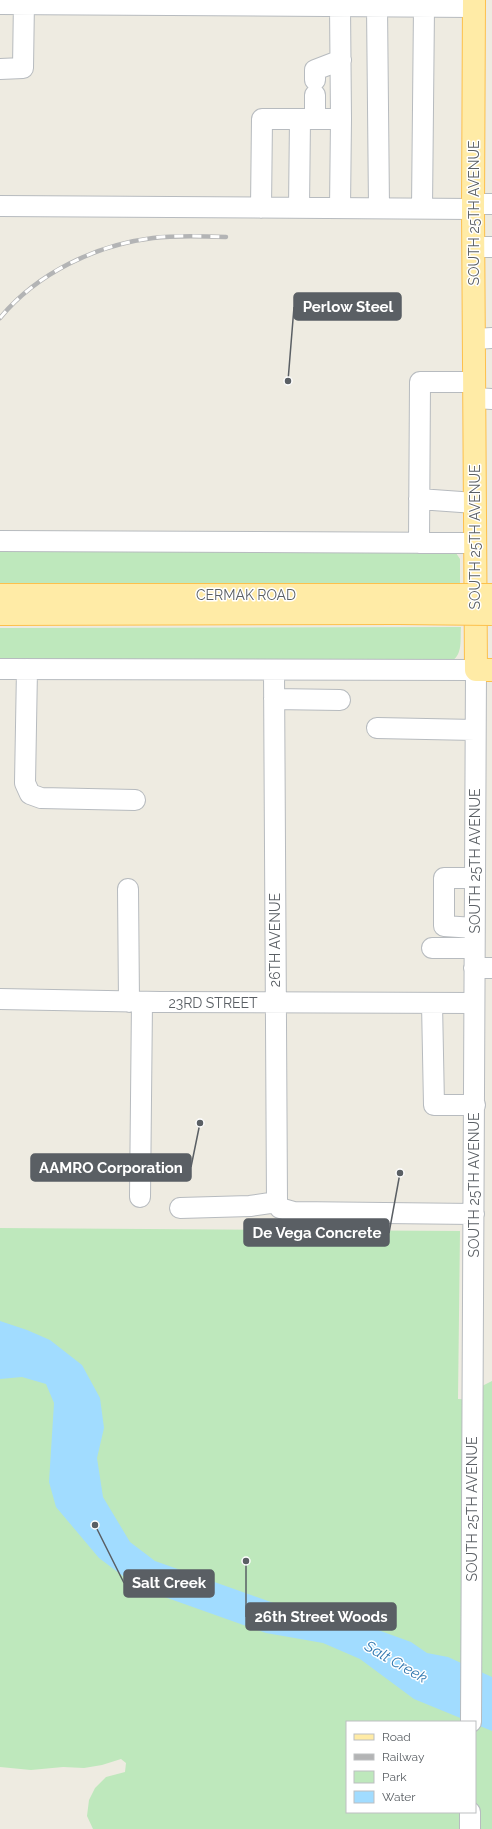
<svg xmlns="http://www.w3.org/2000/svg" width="492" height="1829" font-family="Raleway,sans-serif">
  <rect width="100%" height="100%" fill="#eeebe1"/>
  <path fill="#bee8bc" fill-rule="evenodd" d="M0,549L456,553L460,559V584L0,585Z
    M461,627C460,639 463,654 452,661L0,663V628Z
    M0,1228L460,1231L458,1399L481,1400L482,1386L492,1381V1829H93L87,1816L89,1800L95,1788L106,1777L125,1772L126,1763L121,1759L102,1765L84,1768L63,1767L31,1770L0,1767ZM347,1722H475V1812H347Z"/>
  <path fill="#a1dcff" d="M0,1321L27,1330L50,1340L82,1365L100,1398L104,1428L97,1458L103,1497L130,1542L155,1561L296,1611L367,1626L411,1642L427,1653L448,1657L492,1677V1731L414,1699L360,1659L323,1643L266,1633L159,1595L127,1579L99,1558L56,1507L49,1482L54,1403L46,1384L22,1377L0,1379Z"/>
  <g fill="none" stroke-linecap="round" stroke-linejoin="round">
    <g stroke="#b7bbbf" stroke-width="22">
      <path id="minor" d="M0,4L474,7
        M377,6L379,208
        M0,69L23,68L24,0
        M315,80V70L341,60
        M315,95V119
        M473,204H492
        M0,206L473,209
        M261,208L262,119H341L340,6
        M299,208L300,119
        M340,208L341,119
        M422,208L424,7
        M473,247H492
        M474,339L492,338
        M474,398L492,399
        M419,499L475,503
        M0,541L475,543
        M419,543L420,382H474
        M0,669L476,670L471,1722
        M27,669L25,783L30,794L41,798L135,800
        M274,671L277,1202L280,1208L294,1212L474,1214
        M274,699L340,700
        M377,728L475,730
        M128,889L129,1002
        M474,928L444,926V878H474
        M432,948H474
        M474,968H492
        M0,999L160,1002L474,1003
        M432,1003L434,1105H475
        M140,1197L142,1002
        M180,1208L250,1206L277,1202
        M470,1812V1829"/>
    </g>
    <g stroke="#fdc04c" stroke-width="24">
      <path id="major" d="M474,0L473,209L476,670H492
        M0,595H399
        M0,614L399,613"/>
    </g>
    <use href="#minor" stroke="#fff" stroke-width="20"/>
    <use href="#major" stroke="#ffeba6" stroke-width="22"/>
    <g stroke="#b3b4b5" stroke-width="4.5">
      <path id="rail" d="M0,318C37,273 96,245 153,238C177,235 202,236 226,237"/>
    </g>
    <use href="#rail" stroke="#fff" stroke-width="3" stroke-dasharray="9" stroke-linecap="butt"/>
    <g stroke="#fdc04c" stroke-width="24" stroke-linecap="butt">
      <path id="major-bridge" d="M399,595H492
        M399,613L492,614"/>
    </g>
    <use href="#major-bridge" stroke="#ffeba6" stroke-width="22"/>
  </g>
  <g text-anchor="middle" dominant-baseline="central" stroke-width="3" stroke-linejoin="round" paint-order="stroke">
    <g font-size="14" fill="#5a5f64" stroke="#fff">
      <text transform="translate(474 213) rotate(-90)">SOUTH 25TH AVENUE</text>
      <text transform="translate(475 537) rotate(-90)">SOUTH 25TH AVENUE</text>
      <text x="246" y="595">CERMAK ROAD</text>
      <text transform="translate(475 861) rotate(-90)">SOUTH 25TH AVENUE</text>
      <text transform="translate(275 940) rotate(-90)">26TH AVENUE</text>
      <text x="213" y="1003">23RD STREET</text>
      <text transform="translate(474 1185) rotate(-90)">SOUTH 25TH AVENUE</text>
      <text transform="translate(472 1509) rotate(-90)">SOUTH 25TH AVENUE</text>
    </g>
    <g font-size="15" font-style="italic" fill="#3379b0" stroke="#fff">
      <text transform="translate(396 1662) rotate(30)">Salt Creek</text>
    </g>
  </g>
  <path fill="none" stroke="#5a5f64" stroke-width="1.5" d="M288 381L294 307M200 1123L191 1167M400 1173L389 1233M95 1525L124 1583M246 1561L246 1617"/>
  <g fill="#5a5f64" stroke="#fff" stroke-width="1.5">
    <circle cx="288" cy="381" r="4"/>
    <circle cx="200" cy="1123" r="4"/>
    <circle cx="400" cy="1173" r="4"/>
    <circle cx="95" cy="1525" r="4"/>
    <circle cx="246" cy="1561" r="4"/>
  </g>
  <g fill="#5a5f64" stroke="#5a5f64" stroke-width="1.5">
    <rect x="294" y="293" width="107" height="27" rx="4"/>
    <rect x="31" y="1154" width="160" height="27" rx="4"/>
    <rect x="244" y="1219" width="145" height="27" rx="4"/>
    <rect x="124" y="1570" width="90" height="27" rx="4"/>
    <rect x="246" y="1603" width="150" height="27" rx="4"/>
  </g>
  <g font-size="15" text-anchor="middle" font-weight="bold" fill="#fff">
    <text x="348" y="312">Perlow Steel</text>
    <text x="111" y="1173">AAMRO Corporation</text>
    <text x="317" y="1238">De Vega Concrete</text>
    <text x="169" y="1588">Salt Creek</text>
    <text x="321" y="1622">26th Street Woods</text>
  </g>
  <rect x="346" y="1721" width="130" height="92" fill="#ffffff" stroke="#bdbfc1"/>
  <rect x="354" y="1734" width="20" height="6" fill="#ffeba6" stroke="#bdbfc1"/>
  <text x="382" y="1741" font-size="12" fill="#5a5f64">Road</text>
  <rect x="354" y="1754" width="20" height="6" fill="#b3b4b5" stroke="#bdbfc1"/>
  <text x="382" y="1761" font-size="12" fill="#5a5f64">Railway</text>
  <rect x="354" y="1771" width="20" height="12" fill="#bee8bc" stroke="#bdbfc1"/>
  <text x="382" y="1781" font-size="12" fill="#5a5f64">Park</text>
  <rect x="354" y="1791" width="20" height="12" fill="#a1dcff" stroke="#bdbfc1"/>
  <text x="382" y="1801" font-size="12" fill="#5a5f64">Water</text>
</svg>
